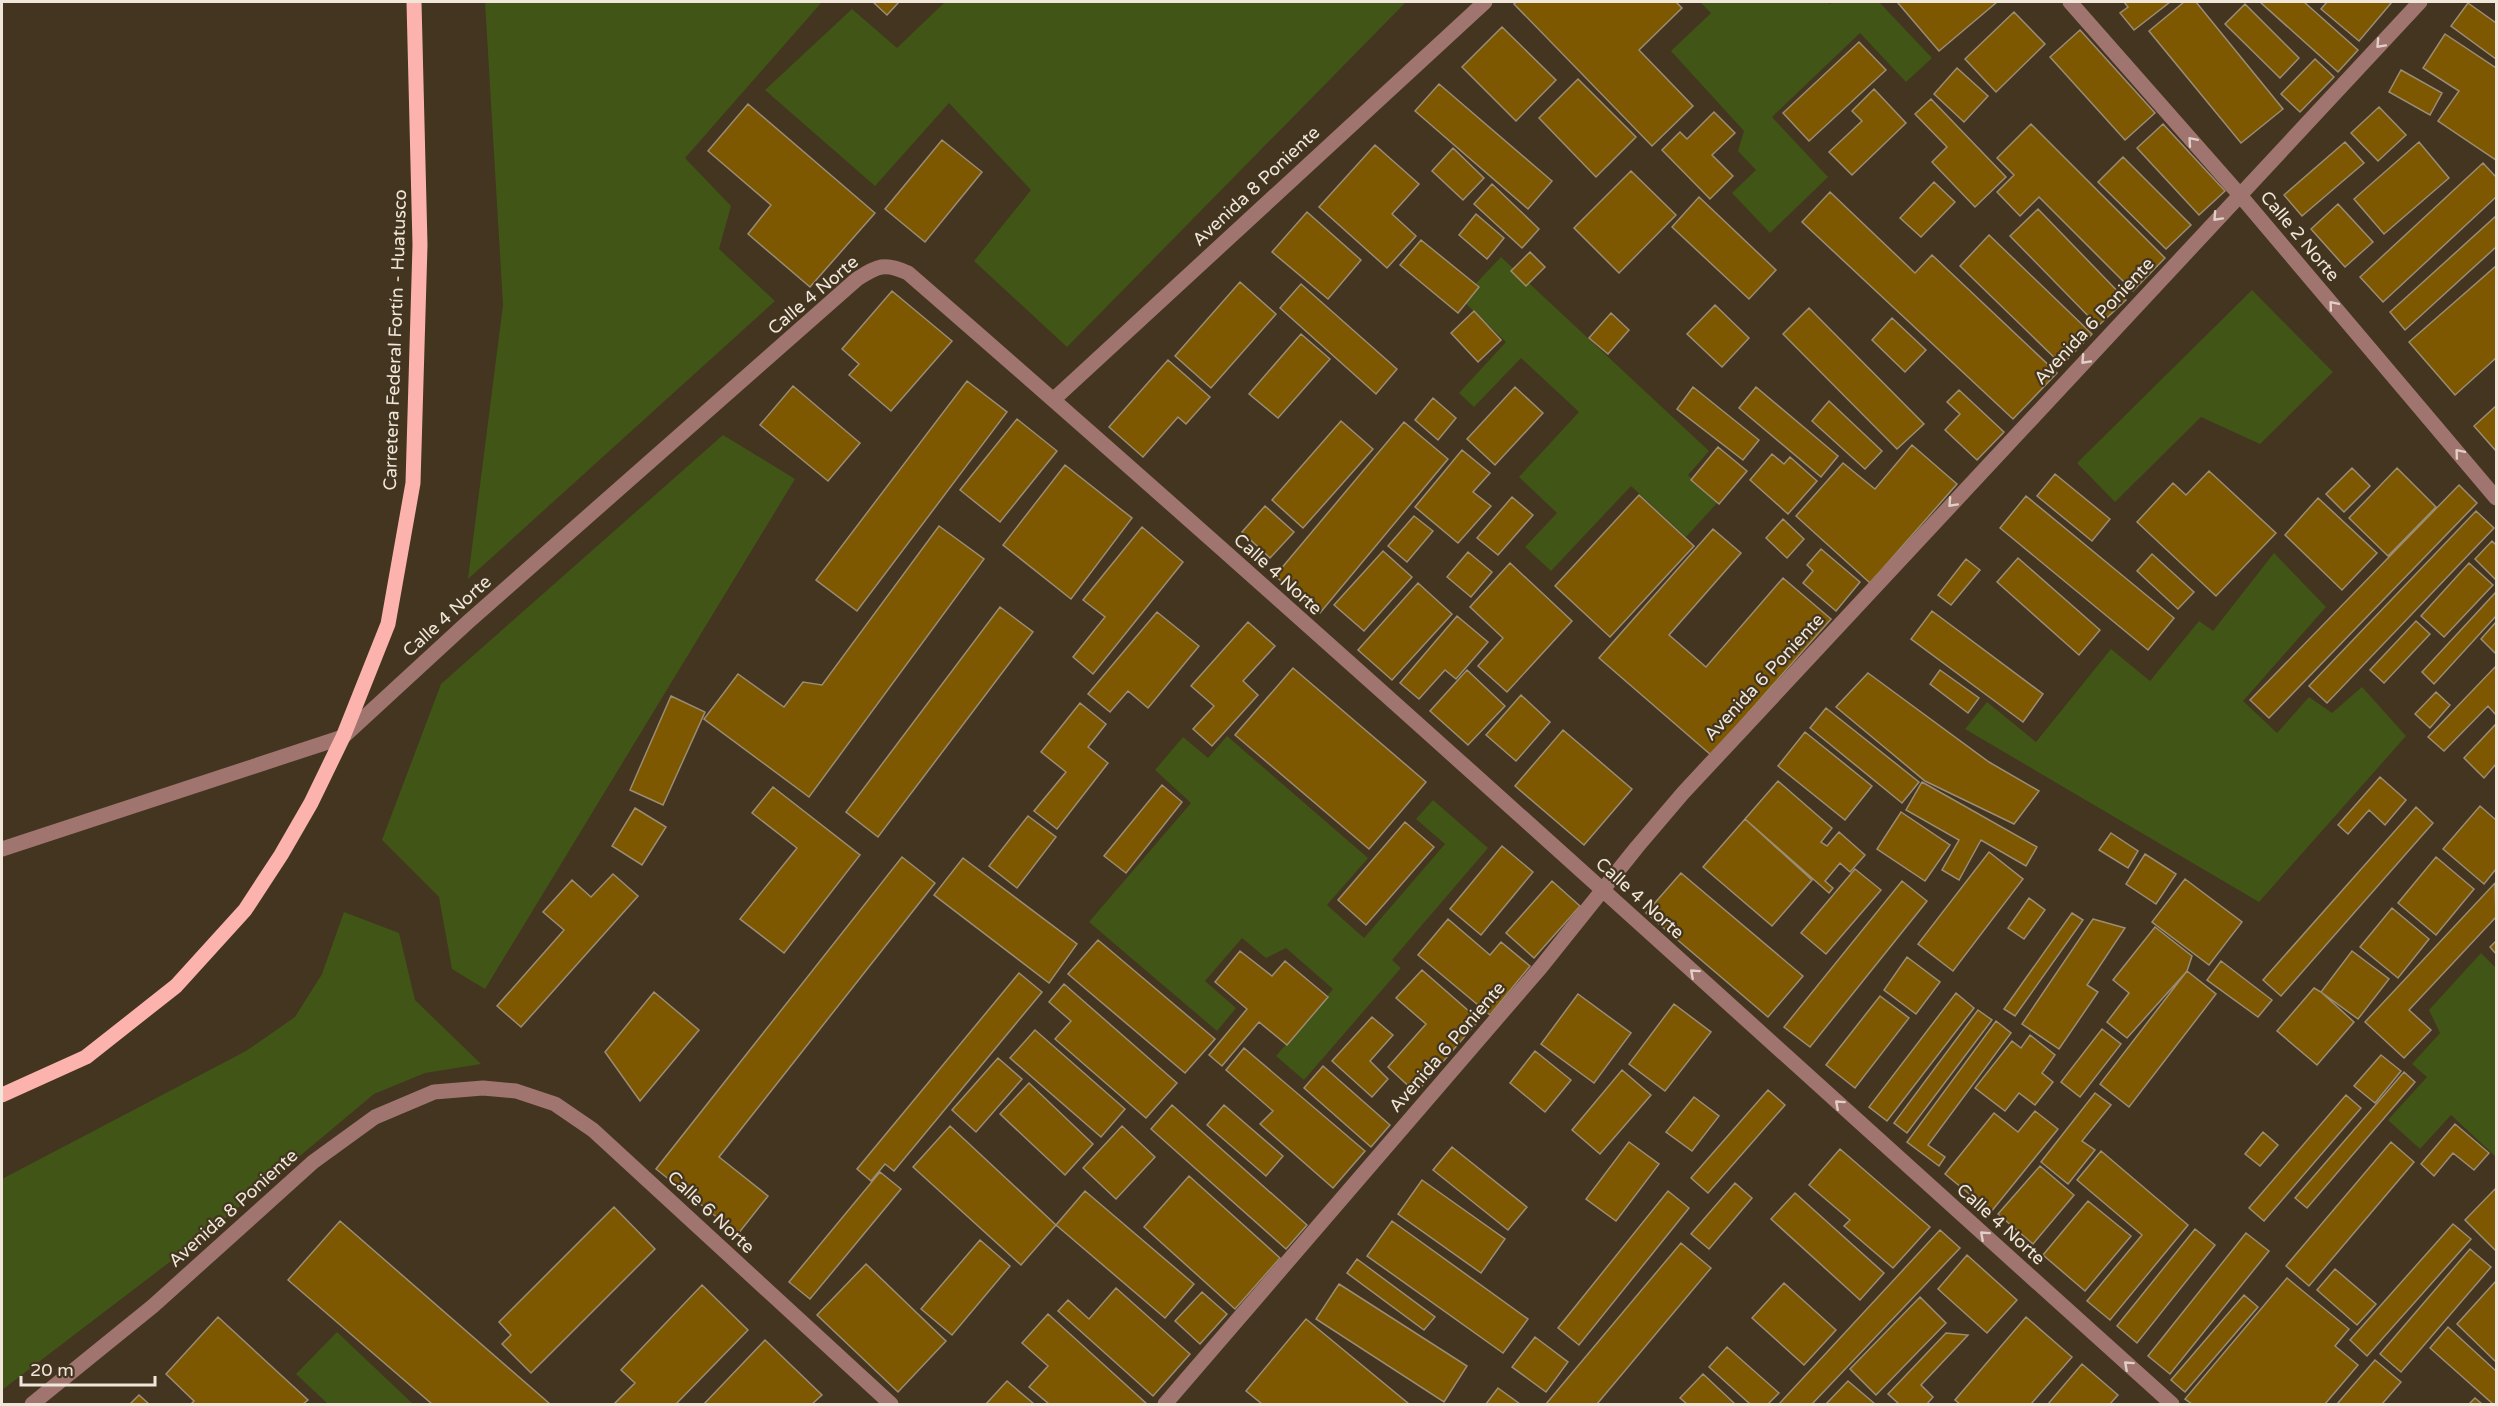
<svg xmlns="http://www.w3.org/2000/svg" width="2498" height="1406" font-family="'Varela Round',sans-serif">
  <rect width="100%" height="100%" fill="#433520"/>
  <path fill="#405516" d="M485,2H822L685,158L731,206L719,249L775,301L468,579L503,305Z
    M945,2H1406L1067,347L974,261L1031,190L949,103L875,186L765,90L852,9L897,48Z
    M1700,2H1826L1830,4L1833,2H1879L1932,58L1906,82L1860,33L1772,117L1828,177L1770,233L1732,193L1756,170L1738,151L1744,131L1671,51L1711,13Z
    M1501,257L1709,451L1688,475L1717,503L1686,537L1631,486L1551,571L1525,547L1557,513L1519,477L1579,412L1521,358L1474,407L1459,393L1506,342L1461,299Z
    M2252,290L2333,372L2260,444L2201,417L2115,502L2077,463Z
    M723,435L795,479L485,989L452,969L439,897L382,840L441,684Z
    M2274,553L2326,607L2243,701L2277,733L2309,697L2332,713L2362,687L2406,736L2259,902L1965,729L1987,702L2036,742L2111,649L2150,681L2199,621L2213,631Z
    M1227,736L1368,858L1327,905L1364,938L1445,844L1416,819L1433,800L1488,848L1392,960L1401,968L1304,1080L1276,1056L1333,989L1286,948L1266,958L1242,938L1205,981L1236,1008L1217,1031L1089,922L1191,803L1155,770L1183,737L1208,758Z
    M344,912L399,933L415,1000L481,1064L425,1073L374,1094L209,1232L2,1390V1179L246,1051L295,1017L322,974Z
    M2481,953L2496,968V1154L2495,1156L2451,1115L2420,1149L2388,1120L2427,1077L2412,1064L2440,1033L2429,1010Z
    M337,1332L413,1404H328L296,1374Z"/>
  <path fill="#7d5800" stroke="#9b8c74" stroke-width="1.5" d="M873,2H899L887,15Z
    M1516,2H1676L1682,8L1639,50L1693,106L1652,146L1514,4Z
    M1899,2H1997L1939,51L1898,3Z
    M2124,2H2170L2134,30L2120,13L2128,7Z
    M2184,2H2196L2283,109L2241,143L2149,31Z
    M2260,2H2304L2358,50L2338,72Z
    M2327,2H2392L2359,41L2321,9Z
    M2468,3L2496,23V59L2451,26Z
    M2245,4L2299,58L2280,78L2225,24Z
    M2014,12L2045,44L1996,92L1965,59Z
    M1502,27L1556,80L1516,121L1462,67Z
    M2080,30L2155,113L2125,140L2050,57Z
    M2445,34L2496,68V160L2438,121L2459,91L2423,68Z
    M1859,42L1886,70L1809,141L1783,113Z
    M2315,59L2334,77L2300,112L2281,94Z
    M1957,68L1988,96L1964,122L1934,94Z
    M2401,70L2442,93L2430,115L2389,92Z
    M1578,79L1636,137L1596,177L1539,118Z
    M1439,84L1552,181L1528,209L1415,111Z
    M1874,89L1906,123L1852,175L1829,152L1862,121L1852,111Z
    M1931,99L2006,177L1975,207L1932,162L1947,147L1915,114Z
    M748,104L875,213L810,287L748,234L771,205L708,151Z
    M2379,107L2406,135L2378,161L2351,133Z
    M1714,112L1735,133L1712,155L1733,176L1710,199L1662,150L1680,132L1687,139Z
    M2031,124L2165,258L2133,291L2039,197L2020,216L1997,192L2014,175L1997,158Z
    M2163,124L2225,191L2199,215L2137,148Z
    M942,140L982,172L925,242L885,209Z
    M2345,142L2364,163L2302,216L2284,195Z
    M2419,142L2449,178L2384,234L2354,199Z
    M1375,145L1419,184L1392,214L1416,236L1387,268L1319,207Z
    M1453,148L1484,178L1463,200L1432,171Z
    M2123,157L2191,225L2166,249L2098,182Z
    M2483,163L2496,177V197L2383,302L2360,277Z
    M1631,171L1676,215L1619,273L1574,228Z
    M1934,182L1955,202L1921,237L1900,218Z
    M1492,184L1539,229L1522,248L1474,204Z
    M1830,192L1915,273L1932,255L2057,373L2013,419L1802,222Z
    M1699,197L1776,270L1749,299L1672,227Z
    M2338,204L2373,242L2345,267L2311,229Z
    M2038,209L2126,300L2098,326L2010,236Z
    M1307,212L1361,260L1328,299L1272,252Z
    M1476,214L1504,238L1487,259L1459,235Z
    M2496,216V247L2405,330L2390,312Z
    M1989,235L2092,334L2062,365L1960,266Z
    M1421,240L1479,287L1458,313L1400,265Z
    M1530,252L1545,267L1526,286L1511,271Z
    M2496,266V358L2455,395L2409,342Z
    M1240,282L1276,314L1211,388L1175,356Z
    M1301,284L1397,369L1376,394L1280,308Z
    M892,291L952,341L891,411L849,375L859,364L842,349Z
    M1715,305L1749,338L1722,367L1687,334Z
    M1809,308L1924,424L1897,449L1783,334Z
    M1474,311L1501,340L1478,362L1451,333Z
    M1611,313L1629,330L1608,354L1589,338Z
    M1892,318L1926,350L1905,372L1872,340Z
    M1301,334L1330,359L1278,418L1249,394Z
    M1168,360L1210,397L1186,424L1178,417L1143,457L1109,427Z
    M967,381L1007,412L857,611L816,580Z
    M793,386L860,443L828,481L760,425Z
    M1515,387L1543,413L1495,465L1467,439Z
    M1693,387L1759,440L1743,460L1677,409Z
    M1756,387L1838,456L1821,477L1739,408Z
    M1959,390L2004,432L1977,460L1945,430L1960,414L1947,402Z
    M1433,398L1456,418L1438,440L1415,420Z
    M1829,401L1882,451L1865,469L1812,421Z
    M2496,406V451L2474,426Z
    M1017,419L1057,451L1000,522L960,490Z
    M1341,421L1373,449L1303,528L1272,500Z
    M1404,422L1448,459L1320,613L1275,576Z
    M1912,445L1957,484L1870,583L1796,516L1843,463L1875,489Z
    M1718,447L1747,471L1719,504L1691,480Z
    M1462,450L1490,473L1473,492L1491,506L1458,543L1415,507Z
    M1772,454L1784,464L1790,457L1817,481L1788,514L1750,480Z
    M1065,465L1132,518L1071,599L1003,545Z
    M2352,468L2370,486L2344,512L2326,494Z
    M2397,468L2436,507L2388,556L2349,518Z
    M2209,471L2276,533L2216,596L2137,522L2173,483L2186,495Z
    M2055,474L2110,519L2092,541L2037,496Z
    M2459,485L2477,503L2269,718L2250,700Z
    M1639,495L1694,546L1610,637L1555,586Z
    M2026,496L2174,618L2148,650L2000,528Z
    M1512,497L1533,515L1498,555L1477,538Z
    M2318,498L2377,553L2342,590L2285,535Z
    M1265,506L1294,532L1270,558L1242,532Z
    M2476,511L2494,528L2327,703L2309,686Z
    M1414,516L1433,531L1407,562L1388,546Z
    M1783,519L1804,539L1787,558L1766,538Z
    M939,526L984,559L809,797L704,719L738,674L784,707L803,682L822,685Z
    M1142,527L1183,562L1093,674L1073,657L1105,617L1083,600Z
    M1713,529L1741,553L1669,635L1706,667L1783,578L1831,619L1711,755L1599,658Z
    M2492,541L2496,545V580L2475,559Z
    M1821,549L1860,582L1836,611L1803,583L1813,571L1807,565Z
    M1383,551L1412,577L1364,631L1334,605Z
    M1468,552L1492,572L1471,597L1447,577Z
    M2152,554L2194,592L2178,609L2137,571Z
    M2018,558L2100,630L2079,655L1997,582Z
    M1966,559L1980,570L1951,605L1938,595Z
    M1510,563L1572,621L1507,692L1478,666L1503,638L1470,607Z
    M2469,563L2493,585L2444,637L2421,616Z
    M1418,583L1452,614L1392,680L1358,650Z
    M2496,592V616L2434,684L2422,672Z
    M1000,607L1033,632L878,837L846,812Z
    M1932,611L2043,694L2023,722L1911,639Z
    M1157,612L1199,646L1148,708L1128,691L1110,712L1088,694Z
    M1457,616L1488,642L1456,679L1445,670L1419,699L1400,683Z
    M2416,621L2430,634L2384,683L2370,670Z
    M1248,622L1275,646L1243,681L1258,695L1212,746L1193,729L1214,706L1191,686Z
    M2496,622V654L2481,639Z
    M2496,666V715L2488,706L2444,751L2428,737Z
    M1293,668L1426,782L1369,849L1235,735Z
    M1467,670L1505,706L1468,745L1430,711Z
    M1940,670L1979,698L1968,713L1930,684Z
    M1868,673L1989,762L2039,791L2014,824L1925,781L1836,707Z
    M2436,692L2450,705L2430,728L2415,714Z
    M1521,695L1550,722L1516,761L1486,735Z
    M671,696L705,712L663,805L630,790Z
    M1080,703L1106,724L1088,747L1108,763L1057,829L1034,811L1066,772L1041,752Z
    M1826,708L1919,782L1902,803L1810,728Z
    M2496,724V764L2484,778L2464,758Z
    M1563,730L1632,789L1584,845L1515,786Z
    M1805,732L1872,786L1845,820L1778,766Z
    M2380,777L2406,800L2385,825L2369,810L2348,834L2338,825Z
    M1778,781L1832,828L1821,842L1827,846L1839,832L1865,855L1850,872L1840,863L1825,881L1833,888L1829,893L1745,819Z
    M1922,782L2037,847L2026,866L1981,840L1959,880L1942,870L1959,840L1906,810Z
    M1162,785L1182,802L1126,873L1104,856Z
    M773,787L860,855L784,953L740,919L797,848L752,813Z
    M2480,806L2496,820V869L2484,884L2443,849Z
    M2416,807L2433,823L2281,996L2263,980Z
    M635,808L666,827L642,865L612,846Z
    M1901,812L1950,845L1925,881L1877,849Z
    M1028,816L1056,837L1017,888L989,866Z
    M1745,819L1812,880L1772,926L1703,867Z
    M1405,822L1434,847L1366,925L1338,900Z
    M2111,833L2138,851L2128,868L2099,850Z
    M1502,846L1533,872L1481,935L1450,909Z
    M1989,852L2023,879L1953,971L1918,944Z
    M2145,854L2176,874L2156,904L2126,884Z
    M902,857L935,883L719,1157L768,1196L738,1234L656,1169Z
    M2436,857L2474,889L2436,935L2398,903Z
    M963,858L1077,944L1049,983L934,895Z
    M1855,869L1881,890L1826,954L1801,933Z
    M1681,873L1803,976L1768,1017L1646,913Z
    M613,874L638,896L521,1027L497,1006L564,930L543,912L572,880L591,897Z
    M2185,879L2242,922L2209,965L2152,922Z
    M1552,881L1580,906L1534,958L1506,933Z
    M1902,881L1927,901L1810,1047L1784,1027Z
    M2495,883L2496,917L2409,1010L2431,1030L2404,1058L2365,1022Z
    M2029,898L2045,910L2024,939L2008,928Z
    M2392,908L2429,939L2398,978L2360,947Z
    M2072,913L2083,920L2015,1016L2004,1009Z
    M1448,919L1490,955L1501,942L1530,966L1490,1015L1418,955Z
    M2093,919L2125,928L2087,985L2098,992L2059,1049L2022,1024Z
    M2155,927L2192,956L2187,971L2127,1038L2107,1022L2129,993L2113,980Z
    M1098,940L1215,1039L1185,1073L1068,974Z
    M2496,941V954L2490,947Z
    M1240,951L1272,976L1285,961L1328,997L1287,1045L1259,1022L1222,1066L1209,1055L1247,1009L1215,982Z
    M2352,951L2389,979L2358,1019L2321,992Z
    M1907,957L1940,982L1916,1014L1884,990Z
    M2221,961L2272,1000L2258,1017L2207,980Z
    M1422,970L1479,1020L1416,1093L1388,1067L1426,1024L1396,998Z
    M2187,971L2216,994L2129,1107L2100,1084Z
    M1019,973L1042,992L894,1171L885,1164L871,1181L857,1169Z
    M1064,984L1177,1083L1146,1118L1055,1039L1071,1021L1049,1002Z
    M2314,988L2321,992L2354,1022L2317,1065L2277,1031Z
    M654,992L699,1030L640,1101L605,1052Z
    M1956,993L1974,1008L1887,1121L1869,1107Z
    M1578,994L1631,1033L1594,1083L1541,1044Z
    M1880,996L1909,1018L1855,1088L1826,1065Z
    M1674,1004L1711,1032L1665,1091L1629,1064Z
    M1978,1010L1992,1020L1907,1133L1894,1123Z
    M1372,1017L1393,1035L1370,1061L1388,1079L1372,1097L1332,1061Z
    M1996,1021L2011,1033L1928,1145L1945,1157L1939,1166L1907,1142Z
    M2102,1029L2121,1044L2080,1097L2061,1082Z
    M1035,1030L1125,1109L1101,1137L1010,1058Z
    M2030,1035L2055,1055L2042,1073L2053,1082L2035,1105L2019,1093L2005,1111L1975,1088L2012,1041L2021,1048Z
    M1244,1048L1365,1151L1333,1188L1260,1124L1273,1111L1226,1070Z
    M1535,1051L1571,1080L1545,1112L1510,1083Z
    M2381,1055L2401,1071L2375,1103L2354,1086Z
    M998,1058L1022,1079L976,1132L952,1110Z
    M1323,1066L1390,1125L1371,1147L1304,1088Z
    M1622,1070L1651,1095L1600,1154L1572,1130Z
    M2404,1072L2415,1082L2307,1208L2295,1198Z
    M1029,1083L1093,1144L1065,1175L1000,1114Z
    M1768,1090L1785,1105L1708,1193L1691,1178Z
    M2095,1093L2111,1105L2082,1141L2095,1150L2068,1184L2041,1162Z
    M2346,1095L2361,1108L2264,1221L2249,1208Z
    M1694,1097L1719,1116L1692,1151L1666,1132Z
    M1172,1105L1307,1225L1286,1249L1151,1129Z
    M1224,1105L1283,1156L1266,1176L1207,1125Z
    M2035,1111L2058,1129L1991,1212L1945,1174L1994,1113L2018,1132Z
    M2455,1124L2489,1153L2474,1170L2453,1153L2434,1176L2421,1164Z
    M950,1126L1056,1225L1021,1265L913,1167Z
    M1122,1126L1155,1157L1116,1199L1083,1168Z
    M2263,1132L2278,1145L2260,1166L2245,1154Z
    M1629,1142L1659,1164L1616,1221L1586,1199Z
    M2391,1142L2414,1162L2309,1286L2286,1266Z
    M1452,1147L1527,1207L1508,1230L1433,1170Z
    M1840,1149L1930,1227L1893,1268L1844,1226L1850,1220L1809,1185Z
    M2101,1151L2188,1225L2110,1320L2087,1301L2142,1235L2077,1180Z
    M2040,1166L2074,1195L2033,1244L1998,1214Z
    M880,1172L901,1189L810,1299L789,1282Z
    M1189,1176L1280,1258L1235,1309L1144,1227Z
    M1422,1180L1505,1239L1481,1273L1398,1214Z
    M1735,1183L1752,1198L1709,1249L1691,1234Z
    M2496,1188V1251L2465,1220Z
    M1085,1191L1194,1284L1165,1318L1056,1225Z
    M1668,1191L1689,1208L1579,1345L1558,1328Z
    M1795,1193L1884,1273L1860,1300L1771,1219Z
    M2088,1201L2131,1236L2085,1291L2043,1255Z
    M614,1207L655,1249L531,1373L502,1344L511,1335L499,1322Z
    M340,1221L550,1404H432L288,1280Z
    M1392,1221L1528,1319L1503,1353L1367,1256Z
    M2453,1224L2471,1239L2367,1356L2350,1340Z
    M2195,1229L2215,1245L2137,1343L2117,1326Z
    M1940,1230L1960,1248L1812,1404H1779Z
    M2246,1233L2269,1251L2170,1374L2148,1356Z
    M980,1240L1010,1266L952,1335L921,1309Z
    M1681,1243L1711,1268L1597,1404H1546Z
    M2470,1249L2491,1267L2401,1372L2380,1354Z
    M1967,1255L2017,1300L1987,1333L1938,1289Z
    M1357,1259L1435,1317L1424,1330L1347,1273Z
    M866,1264L946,1341L898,1392L817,1315Z
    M2335,1269L2376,1304L2357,1325L2317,1290Z
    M2287,1278L2349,1329L2335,1346L2358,1365L2325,1404H2192L2185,1399Z
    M2496,1281V1362L2457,1324Z
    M1784,1283L1836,1330L1804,1365L1752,1318Z
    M1339,1284L1467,1366L1444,1402L1316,1319Z
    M702,1285L748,1330L676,1404H614L635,1383L621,1370Z
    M1116,1288L1190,1354L1153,1396L1058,1311L1068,1300L1089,1319Z
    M1202,1292L1227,1314L1200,1344L1175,1321Z
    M2244,1295L2258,1307L2185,1392L2171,1380Z
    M1920,1297L1946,1323L1876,1395L1850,1369Z
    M1048,1314L1147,1404H1049L1029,1387L1048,1366L1022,1343Z
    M218,1317L308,1400L303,1404H191L194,1401L166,1374Z
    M2026,1317L2072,1357L2031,1404H1960L1955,1400Z
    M1306,1319L1409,1404H1262L1246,1391Z
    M2448,1327L2496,1371V1404H2493L2430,1348Z
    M1946,1333L1968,1335L1921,1385L1933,1397L1927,1404H1899L1888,1394Z
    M1535,1337L1568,1362L1546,1392L1512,1367Z
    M765,1340L822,1395L812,1404H704Z
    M1727,1347L1779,1393L1768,1404H1750L1709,1367Z
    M2375,1360L2401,1382L2382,1404H2337Z
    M2082,1364L2118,1395L2110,1404H2048Z
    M1703,1374L1735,1404H1687L1680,1398Z
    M1007,1381L1034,1404H986Z
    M1848,1381L1875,1404H1826Z
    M1498,1388L1520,1404H1486Z
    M139,1395L149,1404H130Z
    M2475,1398L2482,1404H2469Z"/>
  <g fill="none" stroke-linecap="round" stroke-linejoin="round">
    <path stroke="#a0746f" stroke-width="15" d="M2070,2L2239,194L2496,498
      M1053,400L1485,2
      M2,849L343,737L468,622L857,279C877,266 885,262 908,273C1335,644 1752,1026 2172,1404
      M32,1404L153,1306L313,1162L375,1117L434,1092L483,1088L516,1091L555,1104L593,1130L891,1404
      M1165,1404L1541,967L1637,847L1683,793L2420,2"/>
    <path stroke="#fcb3ad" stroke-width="15" d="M2,1095L86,1057L176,986L245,910L281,855L311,803L343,737L388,624L413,483L420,245L414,2"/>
  </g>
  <defs><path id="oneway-chevron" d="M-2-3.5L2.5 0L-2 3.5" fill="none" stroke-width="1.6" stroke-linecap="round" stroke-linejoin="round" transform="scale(1.5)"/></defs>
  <g stroke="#e0d0c5">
    <use href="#oneway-chevron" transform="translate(2380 44) rotate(133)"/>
    <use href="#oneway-chevron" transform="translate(2192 141) rotate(-131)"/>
    <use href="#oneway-chevron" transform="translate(2217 217) rotate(133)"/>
    <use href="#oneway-chevron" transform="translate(2333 305) rotate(-130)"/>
    <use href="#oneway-chevron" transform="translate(2085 360) rotate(133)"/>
    <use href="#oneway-chevron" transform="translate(2459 453) rotate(-130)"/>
    <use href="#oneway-chevron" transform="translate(1952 503) rotate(133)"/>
    <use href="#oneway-chevron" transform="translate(1694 973) rotate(-138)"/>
    <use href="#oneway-chevron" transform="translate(1839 1104) rotate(-138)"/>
    <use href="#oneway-chevron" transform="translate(1984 1235) rotate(-138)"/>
    <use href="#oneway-chevron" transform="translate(2128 1365) rotate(-138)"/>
  </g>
  <g text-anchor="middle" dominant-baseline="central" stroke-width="4.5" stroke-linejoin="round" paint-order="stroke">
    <g font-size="18" fill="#f0e7da" stroke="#433520">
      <text transform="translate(1256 186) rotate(-43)">Avenida 8 Poniente</text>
      <text transform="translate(2300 236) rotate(50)">Calle 2 Norte</text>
      <text transform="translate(813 295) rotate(-40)">Calle 4 Norte</text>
      <text transform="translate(2094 321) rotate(-47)">Avenida 6 Poniente</text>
      <text transform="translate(395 340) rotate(-88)">Carretera Federal Fortín - Huatusco</text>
      <text transform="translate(1278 574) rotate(42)">Calle 4 Norte</text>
      <text transform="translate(447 616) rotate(-42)">Calle 4 Norte</text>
      <text transform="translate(1764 677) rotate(-47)">Avenida 6 Poniente</text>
      <text transform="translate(1640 898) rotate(42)">Calle 4 Norte</text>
      <text transform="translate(1447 1047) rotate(-49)">Avenida 6 Poniente</text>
      <text transform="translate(233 1208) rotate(-42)">Avenida 8 Poniente</text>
      <text transform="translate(711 1212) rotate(43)">Calle 6 Norte</text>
      <text transform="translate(2001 1224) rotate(42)">Calle 4 Norte</text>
    </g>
  </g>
  <rect width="2498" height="1406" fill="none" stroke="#f0e7da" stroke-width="6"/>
  <path d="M21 1376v9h134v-9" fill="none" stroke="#f0e7da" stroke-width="3"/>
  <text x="30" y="1376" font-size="18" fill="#f0e7da" stroke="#433520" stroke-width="4.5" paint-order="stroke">20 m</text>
</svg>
